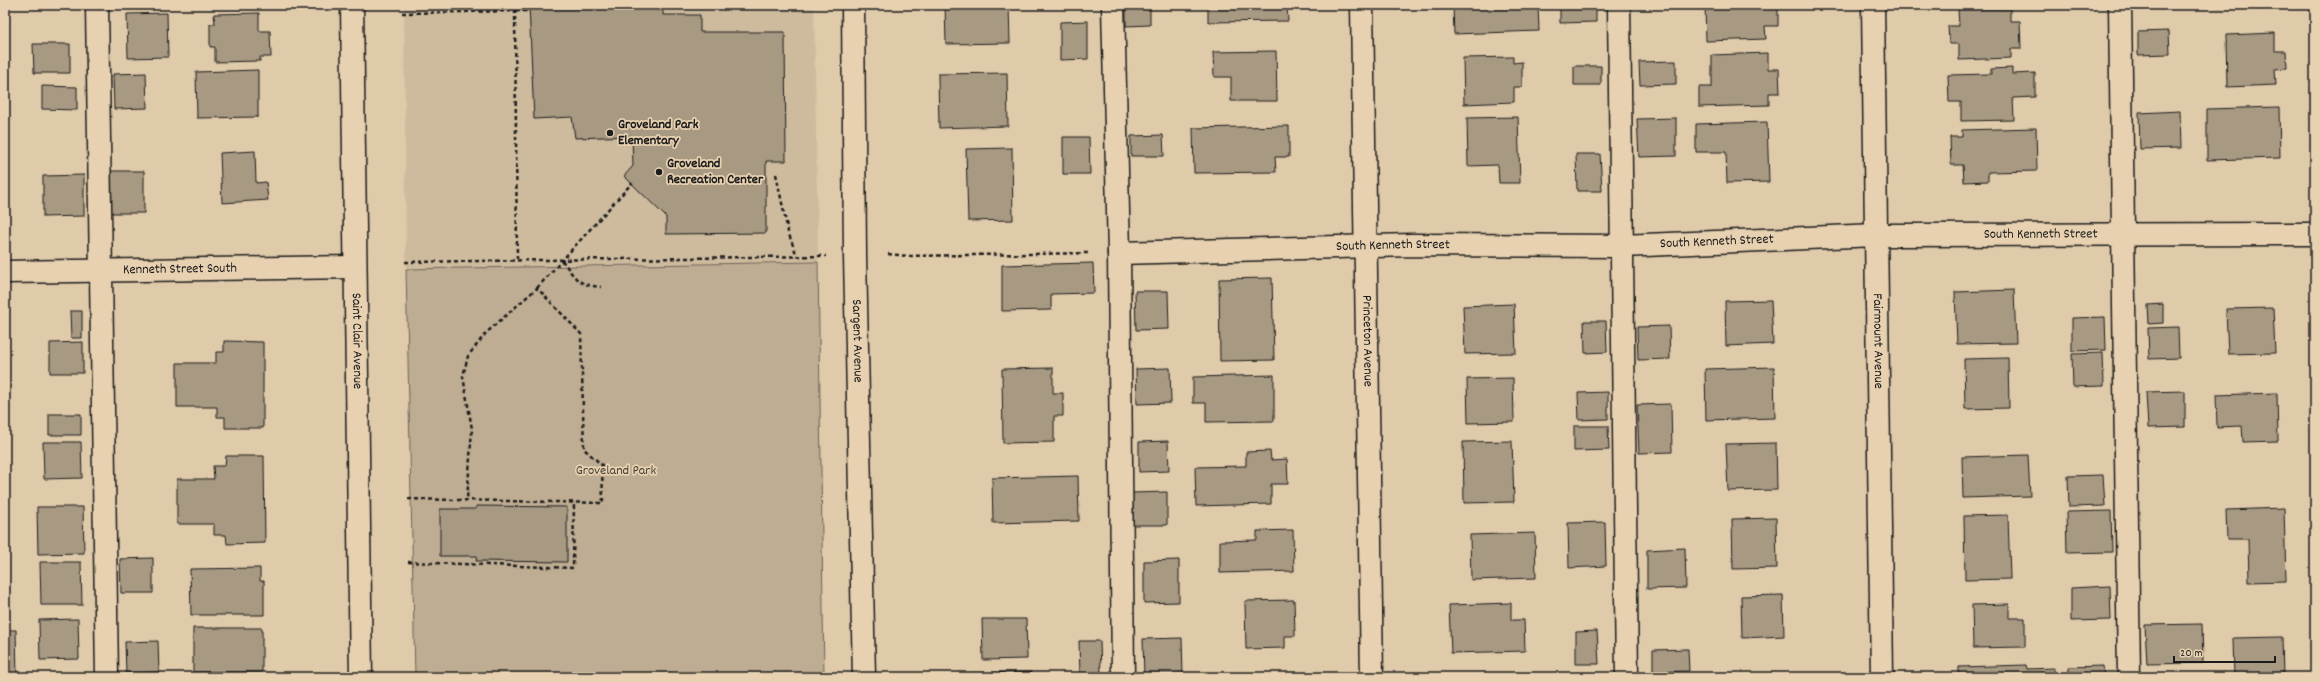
<svg xmlns="http://www.w3.org/2000/svg" width="2320" height="682" font-family="Dekko,sans-serif">
  <rect width="100%" height="100%" fill="#dfcaaa"/>
  <filter id="ink" filterUnits="userSpaceOnUse"><feTurbulence type="fractalNoise" baseFrequency=".025" numOctaves="2"/><feDisplacementMap in="SourceGraphic" scale="8" xChannelSelector="R" yChannelSelector="G"/><feConvolveMatrix kernelMatrix="1 2 1 2 8 2 1 2 1" color-interpolation-filters="sRGB"/></filter>
  <g filter="url(#ink)">
    <path fill="#cebb9e" d="M404,5H814L818,262L406,269Z"/>
    <path fill="#bfad93" stroke="#6e6458" d="M818,262L824,677H415L406,269Z"/>
    <path fill="#a89982" stroke="#1c1c1c" d="M529,5H663V15H700V32H785L786,161H766V233L666,234V217L624,176L633,166L632,136L575,138L572,117L534,119Z
      M945,5H1009L1010,43L946,44Z
      M1126,5H1150V25L1126,26Z
      M1208,5H1287L1288,21L1208,22Z
      M1453,5H1538L1539,31L1454,34Z
      M1560,5H1596V22L1560,23Z
      M1705,5H1778V26H1765L1766,39L1706,41Z
      M2214,5H2277V6L2214,7Z
      M2010,8V21H2020L2021,49H2011V58L1959,60V44H1949L1948,26H1959L1958,9Z
      M167,13L168,57L128,58L127,14Z
      M259,13V31H270L271,57H260V61L215,62V47H210V24H215L214,14Z
      M1088,21V59L1060,60V22Z
      M2169,31L2170,54L2138,55V32Z
      M2275,33V51H2286L2287,68L2275,69L2276,85L2227,87L2226,35Z
      M33,44H70V73H34Z
      M1276,51L1277,101H1231V77H1214L1213,52Z
      M1768,53V69H1779L1780,93H1769V105L1699,107V87H1712V55Z
      M1513,57V63L1522,62V87H1514V102L1464,104L1463,58Z
      M1676,61V84L1640,85L1639,62Z
      M1574,66H1601V85H1574Z
      M2012,68V74L2035,73V97L2013,98L2014,120L1961,121V102H1949L1948,75L1991,74V69Z
      M258,70V117L197,118L196,72Z
      M146,73L147,108L114,109L113,74Z
      M1007,73L1008,126L939,128L938,74Z
      M42,86L77,87V110L42,109Z
      M2279,107L2280,158L2207,160V109Z
      M2180,111L2181,148L2140,149L2139,113Z
      M1518,117L1520,183H1499L1498,165L1468,166L1467,118Z
      M1676,118V156L1639,157L1637,119Z
      M1767,122L1769,182L1727,183L1726,152H1696V124Z
      M1289,126V157H1275L1276,172L1194,173L1193,128Z
      M2036,128L2037,171L1988,172V181L1964,182L1963,165H1951L1950,137H1962V130Z
      M1163,135L1164,156H1131V136Z
      M1063,137H1089L1090,174H1063Z
      M1012,148L1013,220L968,221L966,149Z
      M255,151L256,183L266,182L268,200L222,203L220,153Z
      M1576,154H1600L1602,191H1577Z
      M111,171H144V213H111Z
      M84,175V216L43,217V176Z
      M1093,263L1094,293L1051,294V310L1002,311V265Z
      M1272,278L1274,360L1220,361L1219,279Z
      M2014,290L2016,343L1957,344L1955,292Z
      M1135,291H1168L1169,329L1136,330Z
      M1771,300L1773,344L1726,346L1725,301Z
      M1514,304L1516,353L1465,354L1463,306Z
      M2163,304V323L2149,324L2148,305Z
      M2273,308L2275,353L2228,354L2226,309Z
      M70,311H82V338H71Z
      M2105,317L2106,350L2072,351V318Z
      M1584,321H1606L1607,352L1585,353Z
      M1669,326L1670,359L1638,360L1637,327Z
      M2178,327L2179,358L2149,359L2148,328Z
      M224,341L263,342V428H225V417H217V407H177V363H216V352H224Z
      M83,342V373H50V343Z
      M2103,353L2104,386L2073,387L2072,354Z
      M2008,358L2009,408L1965,409L1964,359Z
      M1774,367L1775,418L1706,420L1705,369Z
      M1053,368V393H1063V416H1054V442L1003,443L1002,369Z
      M1170,368L1171,403L1137,404L1136,369Z
      M1274,375V421L1206,422V403H1193V377Z
      M1513,378L1514,422L1468,423L1467,379Z
      M2185,391V427L2148,428L2146,392Z
      M1608,392V419L1579,420L1578,393Z
      M2277,393L2278,441L2243,442L2242,426L2217,427L2216,395Z
      M1671,404L1672,452L1639,453L1637,405Z
      M49,414H81V435H49Z
      M1574,426H1608L1609,450L1574,451Z
      M1168,441L1169,471L1139,472V442Z
      M1512,441L1514,502L1464,503L1463,442Z
      M43,442H81L82,478L44,479Z
      M1776,443L1777,490L1728,491L1726,444Z
      M1270,451L1271,460L1287,459L1288,484H1271V504L1196,506L1195,467L1246,466V452Z
      M2028,455L2030,496L1963,498L1962,457Z
      M226,456H264L265,543L227,544L226,535H214V524H177V479H214L213,466H225Z
      M2103,475L2105,506L2069,507L2068,476Z
      M1078,476L1079,521L993,523L992,478Z
      M1167,492V525H1132V493Z
      M476,506L567,507V562L476,561L477,556H440V509H476Z
      M37,507H83L84,553L38,554Z
      M2284,508L2286,581L2249,582L2248,539H2227L2226,510Z
      M2111,511L2112,552L2067,553L2066,512Z
      M2008,515L2010,579L1965,580L1964,516Z
      M1776,518L1777,568L1733,569L1732,519Z
      M1605,522L1606,566L1569,568L1568,523Z
      M1293,530L1294,571L1220,573V541L1257,540V531Z
      M1535,533L1536,578L1471,580L1470,535Z
      M1685,548L1686,588L1647,589V550Z
      M153,558V593H121L120,559Z
      M1179,560V602L1144,603V561Z
      M40,562H81L82,605H41Z
      M260,568V581H264V615H191L190,569Z
      M2110,586L2111,620L2071,621V588Z
      M1783,595L1784,636L1742,638L1741,596Z
      M1294,600L1295,636H1285V648L1246,649L1245,601Z
      M1511,603V620H1524L1525,651L1451,653L1449,605Z
      M2009,604V618H2025V647L1973,648L1972,605Z
      M78,619L79,659L40,660L39,620Z
      M982,619H1026L1027,659L983,660Z
      M2202,624L2203,663L2147,664L2145,625Z
      M193,628H262V672H193Z
      M5,630H16L17,677H5Z
      M1597,631L1599,664H1576V632Z
      M2282,637L2283,677H2234L2233,638Z
      M1182,638L1183,677H1144L1143,639Z
      M158,641L159,672L126,673L125,642Z
      M1079,641H1100L1101,674L1080,675Z
      M1688,649L1689,671L1653,672V650Z
      M2026,665L2027,669L2054,668V677H1959V667Z
      M2103,666L2104,677H2069V667Z
      M1031,672V677H970V673Z
      M1609,674L1610,677H1576V675Z
      M1774,674V677H1725V675Z"/>
    <g fill="none" stroke-linecap="round" stroke-linejoin="round">
      <g stroke="#1c1c1c" stroke-width="25">
        <g id="minor">
          <path d="M97,5L107,677"/>
          <path id="s1" d="M352,5L361,677"/>
          <path id="s2" d="M853,5L855,256L864,677"/>
          <path d="M1113,5L1119,253L1123,677"/>
          <path id="s3" d="M1362,5L1372,677"/>
          <path d="M1619,5L1627,677"/>
          <path id="s4" d="M1873,5L1882,677"/>
          <path d="M2120,5L2129,677"/>
          <path id="s5" d="M1119,253L1411,245L1622,246L1876,235L2315,234"/>
          <path id="s6" d="M5,272L355,267"/>
        </g>
      </g>
      <path stroke="#1c1c1c" stroke-width="2.5" stroke-dasharray="4 3" stroke-linecap="butt" d="M513,5L515,11H529
        M402,13L515,11L517,260
        M776,174L788,232L797,256
        M888,254L908,256L1090,253
        M562,260C576,279 577,285 601,287
        M405,262L826,256
        M537,288L632,183
        M408,499L603,503L602,465L584,449L581,334L537,288L486,333L468,356L463,376L472,429L467,500
        M408,562L573,568L574,502"/>
      <use href="#minor" stroke="#e7d1b0" stroke-width="22"/>
    </g>
  </g>
  <g fill="#1c1c1c" stroke="#e7d1b0" stroke-width="1.5">
    <circle cx="610" cy="133" r="4"/>
    <circle cx="659" cy="172" r="4"/>
  </g>
  <g text-anchor="middle" dominant-baseline="central" stroke-width="3.5" stroke-linejoin="round" paint-order="stroke">
    <g font-size="14" font-weight="bold" fill="#1c1c1c" stroke="#e7d1b0" text-anchor="start">
      <text x="618" y="125">Groveland Park<tspan x="618" dy="16">Elementary</tspan></text>
      <text x="667" y="164">Groveland<tspan x="667" dy="16">Recreation Center</tspan></text>
    </g>
    <g font-size="14" fill="#1c1c1c" stroke="#e7d1b0">
      <text stroke="none"><textPath href="#s5" startOffset="922">South Kenneth Street</textPath></text>
      <text stroke="none"><textPath href="#s5" startOffset="598">South Kenneth Street</textPath></text>
      <text stroke="none"><textPath href="#s5" startOffset="274">South Kenneth Street</textPath></text>
      <text stroke="none"><textPath href="#s6" startOffset="175">Kenneth Street South</textPath></text>
      <text stroke="none"><textPath href="#s1" startOffset="336">Saint Clair Avenue</textPath></text>
      <text stroke="none"><textPath href="#s2" startOffset="336">Sargent Avenue</textPath></text>
      <text stroke="none"><textPath href="#s3" startOffset="336">Princeton Avenue</textPath></text>
      <text stroke="none"><textPath href="#s4" startOffset="336">Fairmount Avenue</textPath></text>
    </g>
    <g font-size="14" fill="#45403a" stroke="#e7d1b0">
      <text x="616" y="471">Groveland Park</text>
    </g>
  </g>
  <rect width="2320" height="682" fill="none" stroke="#e7d1b0" stroke-width="20"/>
  <rect x="10" y="10" width="2300" height="662" fill="none" stroke="#1c1c1c" stroke-width="1.5" filter="url(#ink)"/>
  <path d="M2174 656v6h101v-6" fill="none" stroke="#1c1c1c" stroke-width="2"/>
  <text x="2180" y="656" font-size="12" fill="#1c1c1c" stroke="#e7d1b0" stroke-width="3" paint-order="stroke">20 m</text>
</svg>
